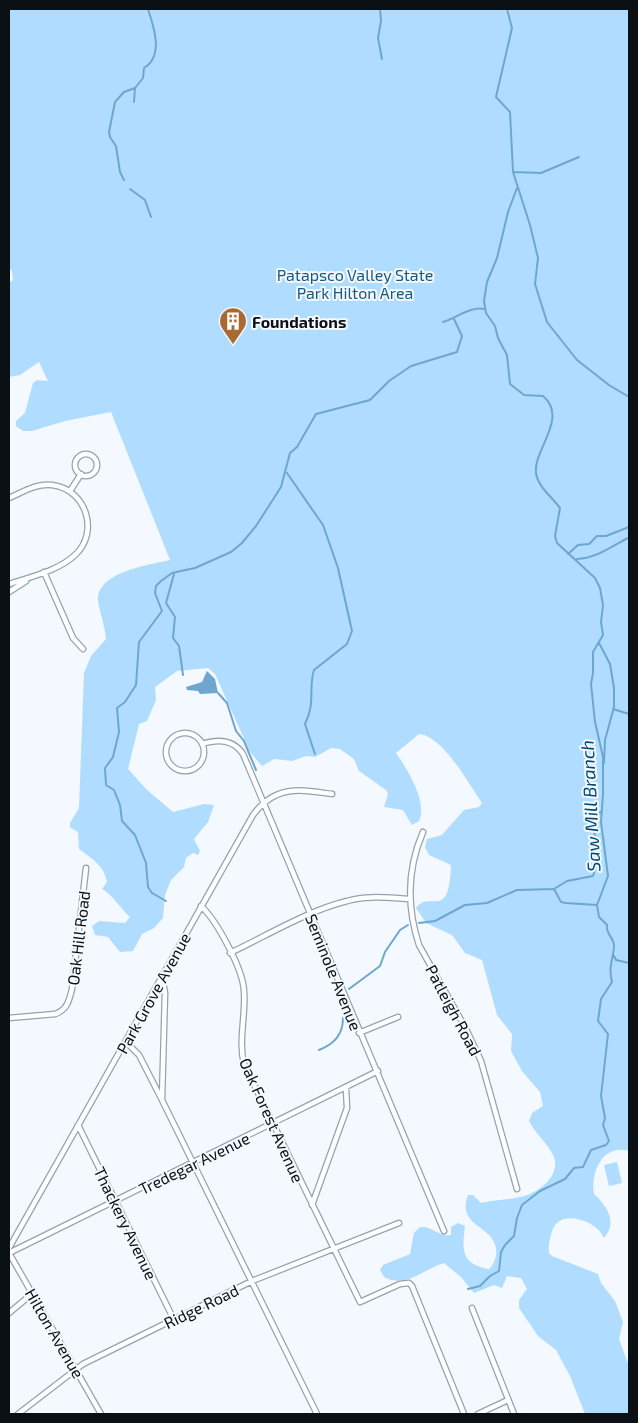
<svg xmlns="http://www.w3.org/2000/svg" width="638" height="1423" font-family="'Exo 2',sans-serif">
  <rect width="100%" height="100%" fill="#f3f9fe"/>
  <path fill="#b0ddff" d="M9,9H629V1150C625,1151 621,1149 617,1150C598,1153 591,1178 594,1194C607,1206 618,1222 604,1238C599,1224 570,1211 557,1223C551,1228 548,1245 549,1253L552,1256L598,1274L601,1283L615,1301L623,1322L619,1339L629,1366V1414H585L570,1376L556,1350L538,1336L519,1308V1300L527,1289L521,1278L507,1276L502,1288L494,1285L474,1293L461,1277L444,1263C423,1269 406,1289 384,1277L380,1270L383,1265L410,1254L414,1233L420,1227C433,1226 439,1237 451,1235V1227L458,1223L465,1226C462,1250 461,1264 489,1269C498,1260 499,1246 490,1236C477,1223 459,1219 468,1195H473L481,1203C494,1200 507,1200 520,1197C537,1194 561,1176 554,1157C548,1143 536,1135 529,1121L532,1113L543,1106L540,1092L522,1071L511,1051L512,1034L497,1015L482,960L465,953L452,935L426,923L416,908C430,889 449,923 451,865L429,855L425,847L427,839L442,835L464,810L479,807L482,803C469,784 443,736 419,734L396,753C407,769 428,802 419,821L412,825L403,810L384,807L388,794L386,790L359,771L354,759L340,749L331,748L315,757L306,756L292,761L274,759L262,766L250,752L215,674L208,668L177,671L155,687L156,700L147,721L139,724L128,769L147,790L173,812L204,804L214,805L208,822L194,839L200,851L198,855L193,853L186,858L184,867L171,880L165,895L163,918L154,928L142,934L133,951L120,952L108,937L95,935L92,926L99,921L125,923L130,917C120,908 113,895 102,889L107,882C104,865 92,859 79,849L78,832L70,827V823L79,808L84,673L91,656L106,639C105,626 100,613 98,601C96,572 149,565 170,560L111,412L65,421L32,431H23L16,426V421L25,413L33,383L37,380L48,381L39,362L20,375L9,377V283L13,280L12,272L9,267Z
    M617,1162L622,1183L609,1186L604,1165Z"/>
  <path fill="#6ea6cf" d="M207,671L215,679L218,693L200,694L198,691L187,690L186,687L202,682Z"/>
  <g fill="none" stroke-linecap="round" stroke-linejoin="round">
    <path stroke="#6ea6cf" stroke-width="2" d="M380,9L381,21L378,38L382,59
      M507,9L512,28L496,97L510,112L513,172L530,225L538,258L535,284L547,322L577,360L609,385L629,397
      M134,102L135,88L143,78L144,68C164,56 154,27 148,9
      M513,172L541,173L579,157
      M124,180L120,172L116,146L110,137L109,132L115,102L124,92L135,88
      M130,189L145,200L151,217
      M443,322C457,318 470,306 485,309
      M287,473L323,525L338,568L352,631L347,644L314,670C308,689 316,702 305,724L315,754
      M568,554L578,545L589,544L597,536H606L629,527
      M577,559C597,558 610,547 628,538
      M174,574L166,603L175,617L173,638L179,646L183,675
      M599,643L610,664L614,688V707L605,740L604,763
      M218,693L227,703L236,731L244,741L256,770
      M613,709L629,714
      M554,889L561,902L566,903L597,905
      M166,901L152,893L148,887L146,863L135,835L122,821L120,805L114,790L106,785L105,768L113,757L119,732L117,708L125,702L136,685L139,642L162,611L155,593L156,586L161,581L172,573L195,568L231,552L242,543L256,526L281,487L290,453L297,447L316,414L370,400L389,381L411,366L457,352L462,336L454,319
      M419,923L435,921L465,905L487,903L517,890L554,889L567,881L593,876C595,869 597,863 598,856C601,841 583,823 602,811
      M614,956L616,960L629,963
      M349,989L380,966L385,952L400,930L408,925
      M319,1050C334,1044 343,1035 343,1018
      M468,1289L480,1286L490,1276L499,1271L501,1252L505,1245L514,1236L517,1218L522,1205L540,1191L565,1179L574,1168L583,1167L591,1150L606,1145L609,1141L603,1125L605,1118L601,1096L608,1034L598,1021L601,999L612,982C608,965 613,961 614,947C615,938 605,934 607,925L599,917L597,905L608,876L601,822L603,794V757L595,722L591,684L593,673V652L603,635L601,622L603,605L600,588L595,578L557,543L555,536L560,508C552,497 538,487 536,473C533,450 569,418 543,396L524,395L510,384L507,355L498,338L495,326L486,313L484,301L487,282L497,258L508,212L517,188"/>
    <g stroke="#94a3af" stroke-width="7">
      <path id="street" d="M75 465a11 11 0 1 1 22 0a11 11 0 1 1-22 0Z
        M70,491L81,474
        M9,498C23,492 37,483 52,485C86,489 100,532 75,555C58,571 30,577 9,584
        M44,572L73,638L83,649
        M9,592L26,581
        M166 752a19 19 0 1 1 38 0a19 19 0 1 1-38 0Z
        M202,744C218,739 233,739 243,754L444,1231
        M423,832C407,869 407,908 419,945L466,1029L481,1061L517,1189
        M201,906C217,921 243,969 244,991C246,1016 238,1040 244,1064L360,1302L400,1284L409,1283L412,1286L464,1414
        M230,953C268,935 307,911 347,901C367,895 389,898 409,899
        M162,977L165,993L162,1099
        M9,1018L55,1014C67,1010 69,1001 72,989L86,868
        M359,1033L398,1017
        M126,1042L139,1055L162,1100L317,1414
        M78,1125L174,1320
        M312,1205L347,1108L346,1088
        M9,1248L253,815C275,785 299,789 332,794
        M9,1253L378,1071
        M9,1253L101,1414
        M472,1308L514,1414
        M9,1313L33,1293
        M18,1414L83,1364L252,1281L399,1223
        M478,1414L508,1400"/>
    </g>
    <use href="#street" stroke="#fff" stroke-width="4.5"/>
  </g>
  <defs>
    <g id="building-pin" transform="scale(1.4375)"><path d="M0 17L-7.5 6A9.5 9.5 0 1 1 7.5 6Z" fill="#a86a30" stroke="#f3f9fe"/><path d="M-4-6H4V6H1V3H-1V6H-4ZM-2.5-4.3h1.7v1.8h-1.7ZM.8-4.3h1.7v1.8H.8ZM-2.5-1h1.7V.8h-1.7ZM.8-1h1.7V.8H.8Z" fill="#fff"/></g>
  </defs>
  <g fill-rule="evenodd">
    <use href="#building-pin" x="233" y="321"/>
  </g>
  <g text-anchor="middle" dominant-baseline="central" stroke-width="4" stroke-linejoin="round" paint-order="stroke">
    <g font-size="16" fill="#185982" stroke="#f3f9fe">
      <text x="355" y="274">Patapsco Valley State<tspan x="355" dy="18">Park Hilton Area</tspan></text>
    </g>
    <g font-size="16" font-weight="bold" fill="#0b1014" stroke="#f3f9fe" text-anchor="start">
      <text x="252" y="321">Foundations</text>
    </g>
    <g font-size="16" fill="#0b1014" stroke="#f3f9fe">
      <text transform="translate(78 938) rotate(-83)">Oak Hill Road</text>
      <text transform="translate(334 972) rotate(68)">Seminole Avenue</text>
      <text transform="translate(153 993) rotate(-61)">Park Grove Avenue</text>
      <text transform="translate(454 1010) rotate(62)">Patleigh Road</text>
      <text transform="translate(272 1120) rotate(66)">Oak Forest Avenue</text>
      <text transform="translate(194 1163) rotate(-26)">Tredegar Avenue</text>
      <text transform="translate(126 1223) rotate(64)">Thackery Avenue</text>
      <text transform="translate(201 1306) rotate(-26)">Ridge Road</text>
      <text transform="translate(55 1333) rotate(60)">Hilton Avenue</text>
    </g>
    <g font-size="18" font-style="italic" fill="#004a71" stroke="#f3f9fe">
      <text transform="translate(590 806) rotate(-93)">Saw Mill Branch</text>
    </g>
  </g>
  <rect width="638" height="1423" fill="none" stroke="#0b1014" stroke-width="20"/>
</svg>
